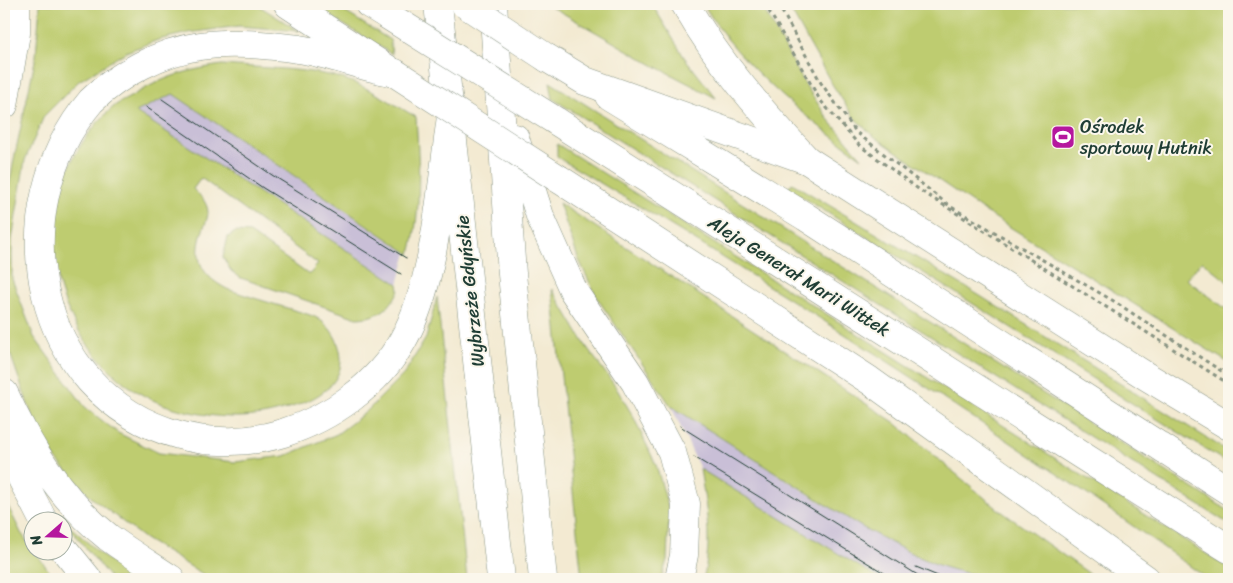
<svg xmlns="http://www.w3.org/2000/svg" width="1233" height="583" font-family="Sriracha,sans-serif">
  <rect width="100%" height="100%" fill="#fbf7ec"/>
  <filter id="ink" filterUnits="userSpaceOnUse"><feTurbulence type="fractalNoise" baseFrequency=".02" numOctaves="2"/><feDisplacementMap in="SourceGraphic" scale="10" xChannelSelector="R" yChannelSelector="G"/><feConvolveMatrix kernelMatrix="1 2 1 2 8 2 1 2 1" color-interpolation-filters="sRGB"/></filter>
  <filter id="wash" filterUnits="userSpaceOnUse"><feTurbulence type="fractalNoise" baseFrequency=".0096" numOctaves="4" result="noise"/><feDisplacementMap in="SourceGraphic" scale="20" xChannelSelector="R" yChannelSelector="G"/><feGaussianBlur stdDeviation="1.12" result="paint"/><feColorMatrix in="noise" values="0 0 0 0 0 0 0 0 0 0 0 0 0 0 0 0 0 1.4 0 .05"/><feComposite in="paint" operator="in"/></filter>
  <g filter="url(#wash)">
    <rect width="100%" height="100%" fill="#f3ead2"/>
    <path fill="#c9bfd7" d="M173,94L407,253L398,284L135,112Z
      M671,406L819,501L891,543L953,570L1015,579H880L700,469Z"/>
    <path fill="#becc6f" stroke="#6e8452" d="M40,4H256L299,31L239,26L188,33L158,40L126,52L79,81L44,116L25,160L12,240V279L34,337L85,407L118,433L159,453L235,462L285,456L337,434L366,412L404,374L426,338L437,297L467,579H211L145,539L92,498L55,458L32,416L11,356L4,324V216L14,159L36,56Z
      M310,4H332L390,40L392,54Z
      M547,4H652L684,57L716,98L653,65Z
      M703,4H761L805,84L828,119L862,158C802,115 742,68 703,4Z
      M787,4H1229V283L1202,261L1186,279L1229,311V363L984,211L875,137L855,119L832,84Z
      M222,65C258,68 310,68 344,79C370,88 392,103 416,117C419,163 422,209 410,254L173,94L136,112L398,284L399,290C390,309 379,317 357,318L241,278L231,271L223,257L228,237L235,232L250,233L309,275L318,264L201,178L193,189C199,195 205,200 207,207C210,215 205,223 203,230C193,258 200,275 227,289C247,296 267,302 287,308C296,311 306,313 315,317C331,325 341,343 341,361C340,388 311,401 289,408C258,419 228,419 195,413C149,404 121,386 92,350C34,276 42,173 111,109C117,103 125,100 132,96C163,77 186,70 222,65Z
      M550,82L1229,511V524L553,99Z
      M557,144L1229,568V579H1208C998,429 779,289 557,157Z
      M792,183L977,294L1229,452V464L788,188Z
      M559,203L894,422L998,509L1094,577C1048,581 999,581 954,570C926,563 886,540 860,526L671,406L597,298L578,258Z
      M552,289L586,346L615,386L633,416L656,465L669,510L667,560L661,579H582Z
      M700,469L880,579H703C713,543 706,506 700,469Z
      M4,498L21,533L55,579H4Z
      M63,520L105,558L137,579H111Z"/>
  </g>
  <g filter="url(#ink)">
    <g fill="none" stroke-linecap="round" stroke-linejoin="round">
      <g stroke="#899483" stroke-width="29">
        <path id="secondary" d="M288,4L389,70
          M369,4L387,15
          M609,96L806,217L1229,491
          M556,121L1229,549
          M559,179L869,380L1146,579"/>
      </g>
      <g stroke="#899483" stroke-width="29">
        <path id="primary" d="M547,58L585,81L807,160L1146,376L1229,426"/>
      </g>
      <g stroke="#899483" stroke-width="29">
        <path id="trunk" d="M438,4L501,579
          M493,4L512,274L543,579
          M685,4C717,61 762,112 807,160
          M395,73C363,67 330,54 299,49C268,45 231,41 200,46C160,52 120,73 91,101C0,209 31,394 179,435C212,444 250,443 283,433C331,418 378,385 403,340C436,282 441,185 451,117
          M4,105L16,33V4
          M515,138L540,216L574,292L635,382L672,452L686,504L684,555L679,579
          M4,393C28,446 61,500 108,537C128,552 150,565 171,579
          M4,444L43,520
          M62,547L88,579"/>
      </g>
      <path stroke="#899483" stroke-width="3" stroke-dasharray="4 4" stroke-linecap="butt" d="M765,4L820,100L859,145L921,191L1229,384
        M778,4L821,83L856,132L951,207L1112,300L1229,376"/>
      <use href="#secondary" stroke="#fff" stroke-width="28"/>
      <use href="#primary" stroke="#fff" stroke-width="28"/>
      <use href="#trunk" stroke="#fff" stroke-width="28"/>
      <path stroke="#1f3d34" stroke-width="1" d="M162,99L272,175L406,258
        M146,107L263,188L401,274
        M680,426L924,579
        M694,457L894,579
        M916,567L945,579"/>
      <g stroke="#899483" stroke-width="29" stroke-linecap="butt">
        <path id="secondary-bridge" d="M387,15L556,121
          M395,73L559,179"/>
      </g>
      <g stroke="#899483" stroke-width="29" stroke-linecap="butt">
        <path id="primary-bridge" d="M465,4L547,58"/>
      </g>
      <use href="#secondary-bridge" stroke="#fff" stroke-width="28"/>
      <use href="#primary-bridge" stroke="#fff" stroke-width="28"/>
    </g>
  </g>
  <defs>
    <g id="stadium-square" transform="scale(1.25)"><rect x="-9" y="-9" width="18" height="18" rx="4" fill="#b5179e" stroke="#fbf7ec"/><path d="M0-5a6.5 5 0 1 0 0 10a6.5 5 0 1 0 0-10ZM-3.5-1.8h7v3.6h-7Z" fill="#fff"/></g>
  </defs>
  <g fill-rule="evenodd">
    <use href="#stadium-square" x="1063" y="137"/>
  </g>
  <g text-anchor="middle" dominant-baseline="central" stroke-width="4" stroke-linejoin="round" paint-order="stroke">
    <g font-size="18" fill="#1f3d34" stroke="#fbf7ec" text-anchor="start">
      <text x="1080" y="127">Ośrodek<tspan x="1080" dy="21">sportowy Hutnik</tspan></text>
    </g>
    <g font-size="18" fill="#1f3d34" stroke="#fbf7ec">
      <text transform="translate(799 276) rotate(32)">Aleja Generał Marii Wittek</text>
      <text transform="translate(470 291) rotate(-96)">Wybrzeże Gdyńskie</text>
    </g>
  </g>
  <rect width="1233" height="583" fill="none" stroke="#fbf7ec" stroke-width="20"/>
  <g transform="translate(48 536) rotate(250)"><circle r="24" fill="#fbf7ec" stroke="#a3ada2"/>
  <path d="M0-4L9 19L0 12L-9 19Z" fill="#b5179e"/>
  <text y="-8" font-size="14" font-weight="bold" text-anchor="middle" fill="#1f3d34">N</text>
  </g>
</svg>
